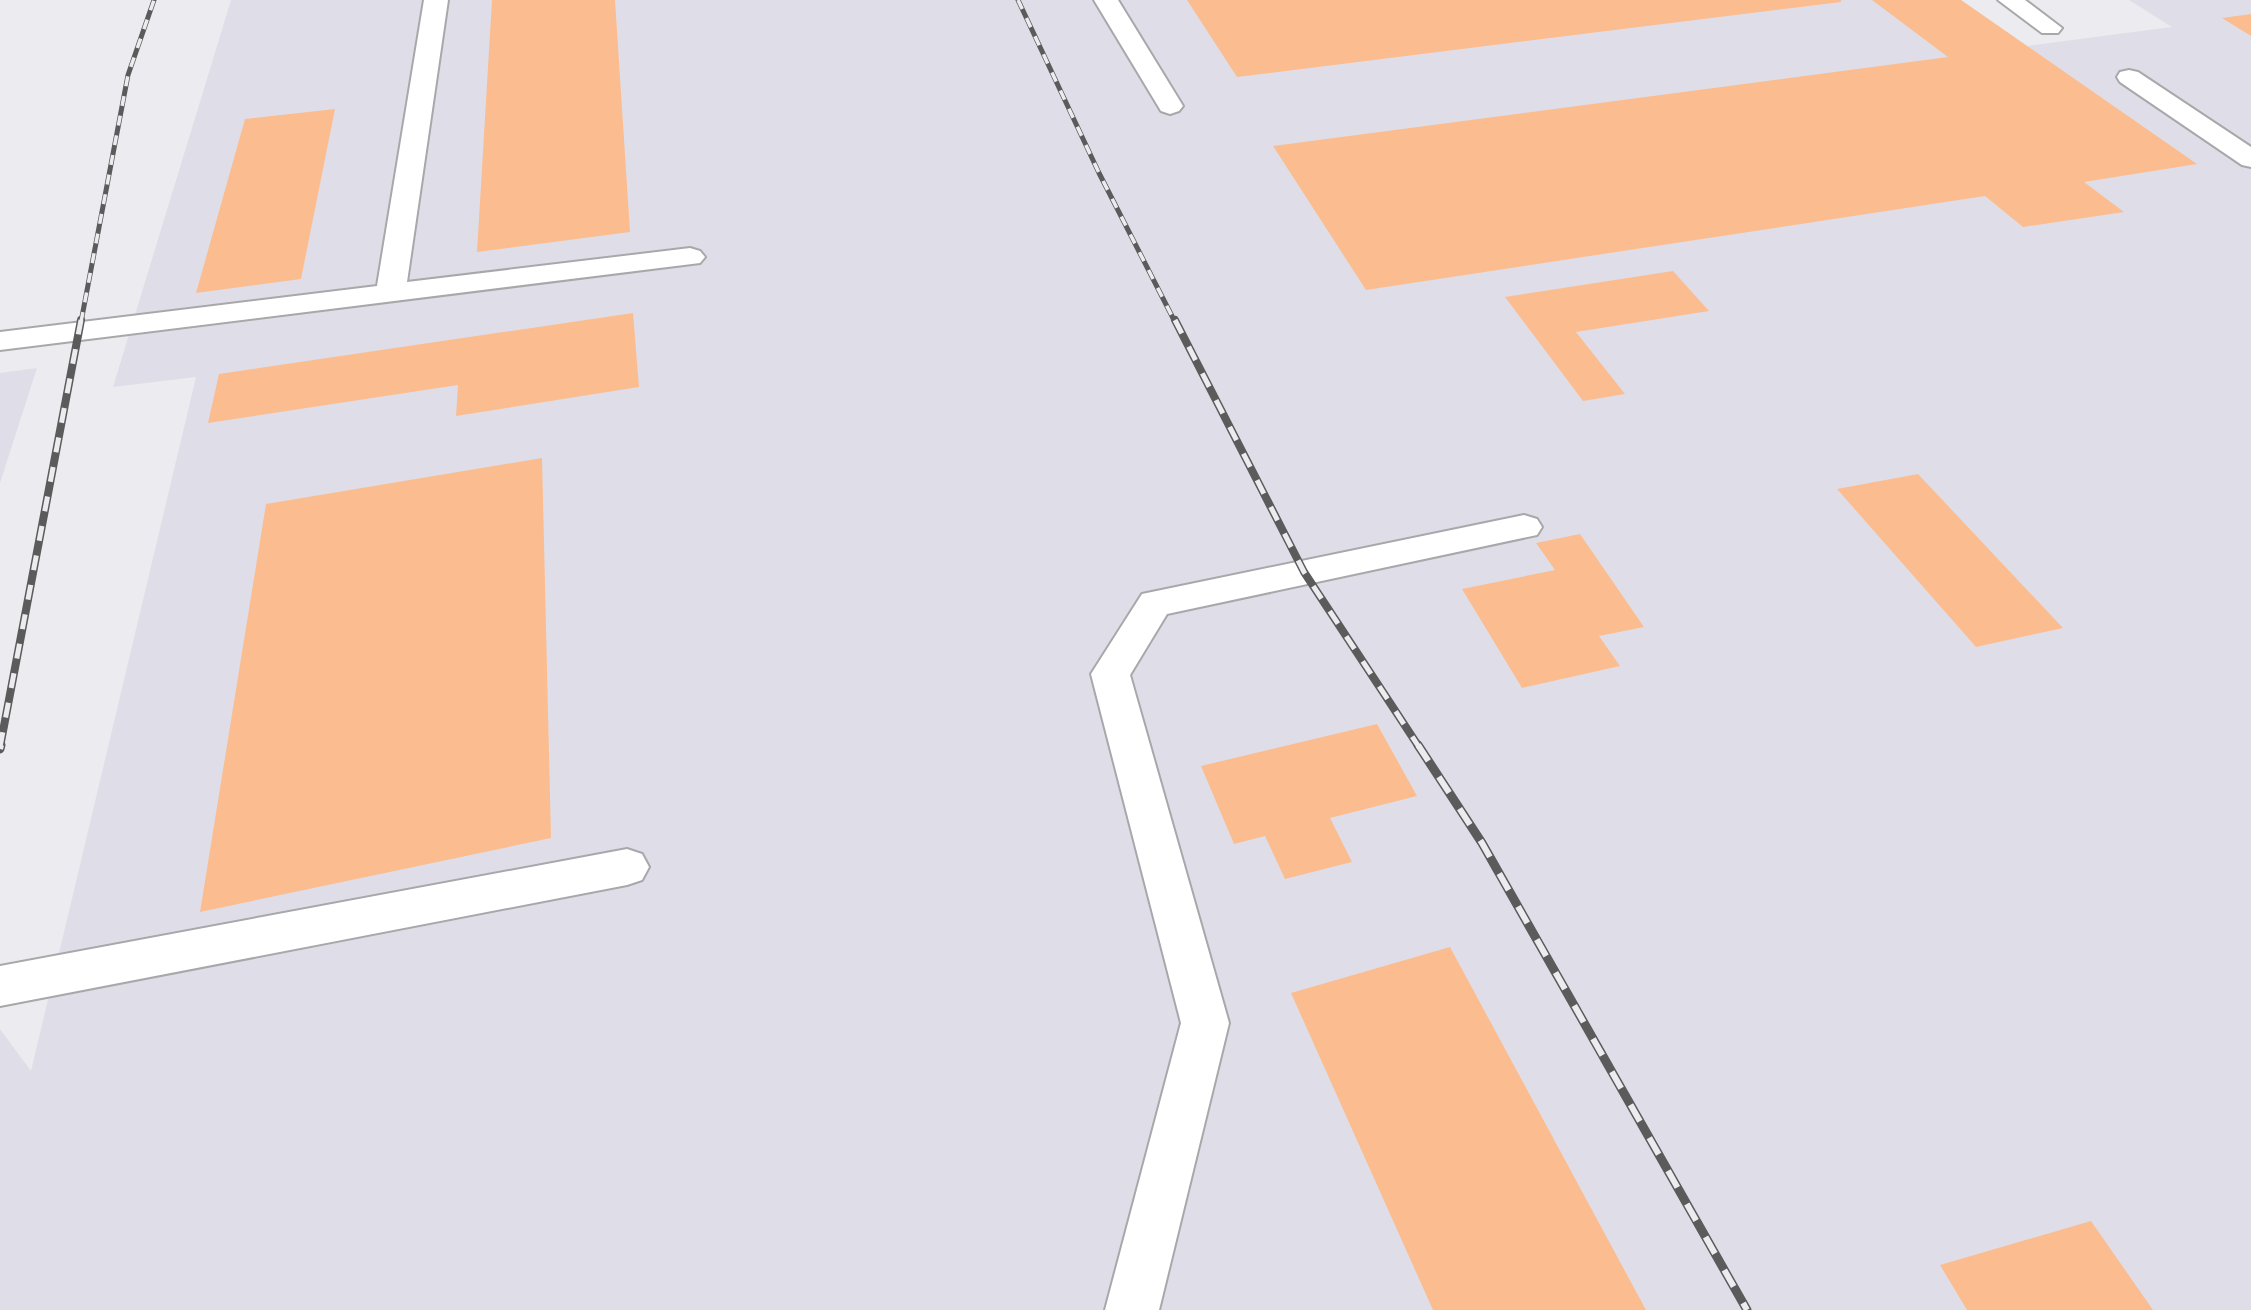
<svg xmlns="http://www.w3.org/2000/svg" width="2251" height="1310" font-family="Lato,sans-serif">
  <rect width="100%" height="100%" fill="#ecebef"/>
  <path fill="#dfdee8" d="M231,0H1961L2027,46L2172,27L2129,0H2251V1310H0V1029L31,1071L196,377L113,387Z
    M37,368L0,483V373Z"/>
  <path fill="#fbbd8f" d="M492,0H615L630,232L477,252Z
    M1187,0H1841V2L1237,77Z
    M1872,0H1961L2197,164L2084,182L2124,212L2023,227L1985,196L1366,290L1273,146L1948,57Z
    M2251,14V36L2222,18Z
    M335,109L301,279L196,293L245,119Z
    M1673,271L1709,311L1576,332L1625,394L1583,401L1505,297Z
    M633,313L639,387L456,416L458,385L208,423L219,374Z
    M542,458L551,838L200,912L266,504Z
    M1918,474L2063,628L1976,647L1837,489Z
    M1580,534L1644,627L1599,636L1620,666L1522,688L1462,589L1555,570L1536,543Z
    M1377,724L1417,796L1330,818L1352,862L1285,879L1265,836L1234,844L1201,766Z
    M1450,947L1646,1310H1433L1291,993Z
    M2091,1221L2153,1310H1967L1940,1265Z"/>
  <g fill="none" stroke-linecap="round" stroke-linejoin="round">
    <g stroke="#a8a8ab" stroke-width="4">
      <path id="minor" d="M424,0H448L407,282L690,248L700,251L705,257L700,263L0,350V332L377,286Z
        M1094,0H1118L1183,106L1179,111L1170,114L1161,111Z
        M1998,0H2025L2062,28L2058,33H2042Z
        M2129,70L2138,72L2251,147V167L2242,165L2120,82L2117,77L2120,72Z
        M1524,515L1537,519L1542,527L1537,535L1167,614L1130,675L1229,1023L1159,1310H1105L1181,1023L1091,674L1142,594Z
        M627,849L642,854L649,867L642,880L627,885L0,1006V966Z"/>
    </g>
    <use href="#minor" fill="#fff" fill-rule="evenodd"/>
    <g stroke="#5b5b5c" stroke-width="5">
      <path id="rail-far2" d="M1018,0L1099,173L1175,322
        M81,322L128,75L154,0"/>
    </g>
    <g stroke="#5b5b5c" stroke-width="8">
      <path id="rail-far1" d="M1175,320L1304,572L1419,747
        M0,747L81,320"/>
    </g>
    <g stroke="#5b5b5c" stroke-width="9">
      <path id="rail" d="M1418,745L1482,843L1747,1310
        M0,749L1,745"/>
    </g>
    <use href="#rail-far2" stroke="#ecebef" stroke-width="3.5" stroke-dasharray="10" stroke-linecap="butt"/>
    <use href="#rail-far1" stroke="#ecebef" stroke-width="5" stroke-dasharray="15" stroke-linecap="butt"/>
    <use href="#rail" stroke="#ecebef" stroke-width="6" stroke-dasharray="19" stroke-linecap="butt"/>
  </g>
</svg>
